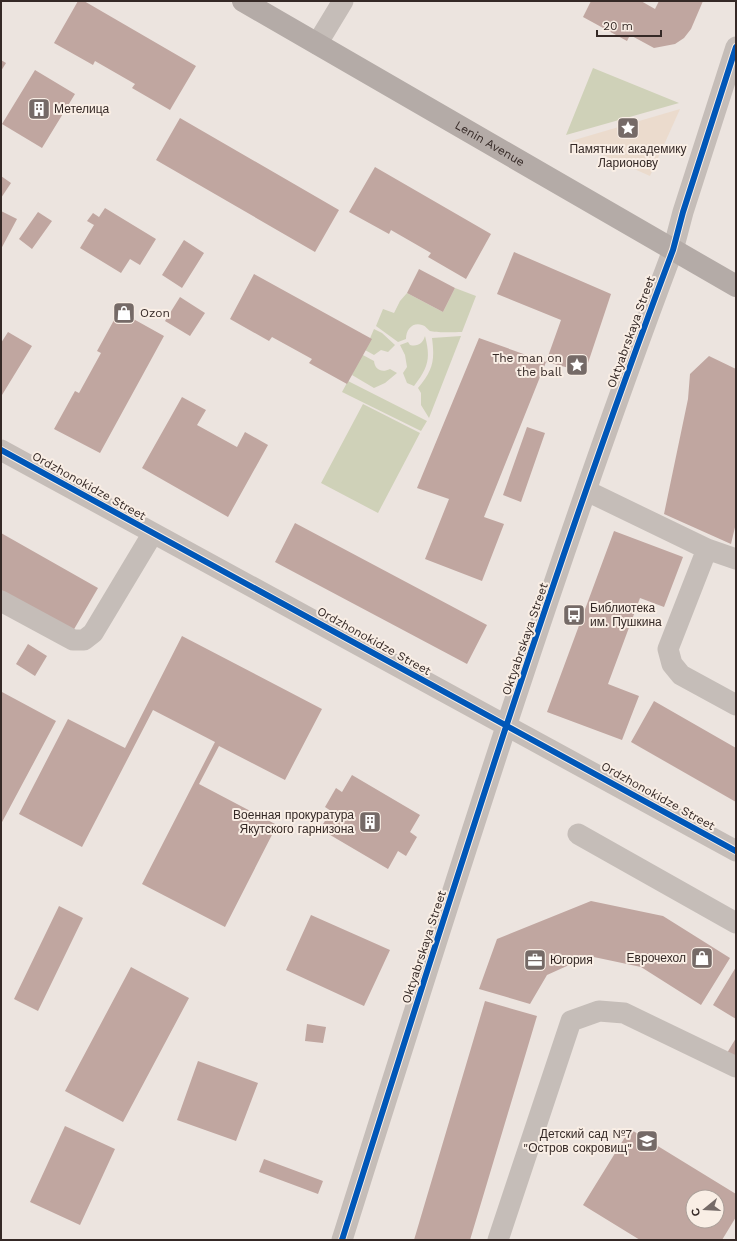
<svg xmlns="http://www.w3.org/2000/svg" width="737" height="1241" font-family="'Work Sans',sans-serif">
  <rect width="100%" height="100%" fill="#ece4df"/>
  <path fill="#cfd1b8" d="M593,68L679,103L566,135Z
    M455,288L476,296L462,332C455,332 436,333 430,331C427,329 426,326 422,325C413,322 406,329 406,339L398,342L376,326L383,309L394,313L400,301L407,293L443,312Z
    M374,329L382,333L395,345L388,352L381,350L374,355L365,350Z
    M425,336C431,359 428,368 414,386L407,383L403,373L407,367L405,355L400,345L408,342L410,345C418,347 423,343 425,336Z
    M461,336L429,418L421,405V393L418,388C433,370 435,361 432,338Z
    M361,354L374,361C375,370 382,373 390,369L397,373L385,383L374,388L352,375Z
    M348,381L427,421L421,431L342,392Z
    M363,404L420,433L378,513L321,483Z"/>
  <path fill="#ebdbcd" d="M680,109L650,176L571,141Z"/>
  <path fill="#c0a6a0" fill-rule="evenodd" d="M78,1H84L196,66L170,110L132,88L135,84L95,61L93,65L54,43Z
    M591,1H641L655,9L659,1H703L691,29L684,38L675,44L654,48L630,35L627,41L583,17Z
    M1,60L6,63L1,71Z
    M35,70L75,94L42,148L2,124Z
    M180,118L339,210L315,252L156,160Z
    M375,167L491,234L466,279L428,257L431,253L391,230L389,234L349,212Z
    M1,176L11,183L1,198Z
    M105,208L156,239L140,265L130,259L121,273L80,248L94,225L87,221L93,213L99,217Z
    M1,211L17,219L1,249Z
    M38,212L52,221L32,249L19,239Z
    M184,240L204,253L182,288L162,275Z
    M514,252L611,294L585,372L546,362L561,320L497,294Z
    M419,269L455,288L443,312L407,293Z
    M254,274L372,339L347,384L309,363L312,359L272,337L269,341L230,319Z
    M180,297L205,313L190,336L165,321Z
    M119,311L164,336L100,453L54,429L75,391L79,393L101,353L97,351Z
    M8,332L32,346L2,395L1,343Z
    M479,338L546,362L484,517L504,524L482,581L425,559L449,499L417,488Z
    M709,356L736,369V523L731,544L664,514L688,399L690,374Z
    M182,397L206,410L197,425L237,447L245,432L268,445L228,517L142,468Z
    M527,427L545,433L521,502L503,495Z
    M295,523L487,625L467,664L275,562Z
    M614,531L683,557L664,607L640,598L608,684L639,696L622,740L547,712Z
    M1,533L98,588L73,631L1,590Z
    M182,636L322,709L285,780L219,746L199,784L277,825L225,927L142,884L215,742L153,710L82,847L19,814L68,719L125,748Z
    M28,644L47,656L35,676L16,664Z
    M2,692L56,721L1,824V694Z
    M654,701L736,748V802L631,742Z
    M352,775L420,815L410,832L417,837L406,856L398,851L388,869L320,829L331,811L325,807L336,788L342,792Z
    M591,901L663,916L730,958L701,1005L641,967L589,956L547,975L530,1004L479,989L497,939Z
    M59,906L83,918L38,1011L14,999Z
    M311,915L390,950L364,1006L286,970Z
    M131,967L189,998L123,1122L65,1091Z
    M736,967V1019L713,1005Z
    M485,1001L537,1016L470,1240H414Z
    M307,1024L326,1027L323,1043L305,1041Z
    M736,1038V1059L727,1053Z
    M198,1061L258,1083L236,1141L177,1120Z
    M65,1126L115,1149L80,1225L30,1202Z
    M630,1129L736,1194V1217L722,1240H640L583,1205ZM693,1197H717V1221H693Z
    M264,1159L323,1181L318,1194L259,1172Z"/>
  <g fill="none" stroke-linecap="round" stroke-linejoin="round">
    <path stroke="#c5bdb8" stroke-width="21" d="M317,44L343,1
      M1,450L736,851
      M587,491L707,549L668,649L672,664L681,675L736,705
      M707,549L736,559
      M1,601L73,640H84L93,633L153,533
      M578,834L736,923
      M342,1240C447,908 550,576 673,250L683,212L736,47
      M498,1240L571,1021L599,1011L624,1013L736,1067"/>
    <path stroke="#b4aba7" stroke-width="22" id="s1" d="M243,1L736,286"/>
    <g stroke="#f9eee5" stroke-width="8">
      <path id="cycleway" d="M1,450L736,851
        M342,1240C447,908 550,576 673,250L683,212L736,47"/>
    </g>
    <use href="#cycleway" stroke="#0057b8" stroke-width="6"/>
  </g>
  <defs>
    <g id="building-square" transform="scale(1.15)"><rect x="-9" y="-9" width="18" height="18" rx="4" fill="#756a67" stroke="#f9eee5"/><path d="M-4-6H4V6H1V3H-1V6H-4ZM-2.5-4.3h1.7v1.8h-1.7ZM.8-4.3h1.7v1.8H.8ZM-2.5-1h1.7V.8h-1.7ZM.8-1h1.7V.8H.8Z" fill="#fff"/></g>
    <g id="sight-square" transform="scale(1.15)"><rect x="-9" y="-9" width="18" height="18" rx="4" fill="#756a67" stroke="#f9eee5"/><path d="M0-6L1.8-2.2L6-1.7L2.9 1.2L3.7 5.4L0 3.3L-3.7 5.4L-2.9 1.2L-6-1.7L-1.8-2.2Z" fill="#fff"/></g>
    <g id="shop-square" transform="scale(1.15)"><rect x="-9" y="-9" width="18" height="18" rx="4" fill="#756a67" stroke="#f9eee5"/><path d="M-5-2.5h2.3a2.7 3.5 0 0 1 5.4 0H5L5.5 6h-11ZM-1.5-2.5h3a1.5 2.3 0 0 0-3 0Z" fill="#fff"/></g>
    <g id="bus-square" transform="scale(1.15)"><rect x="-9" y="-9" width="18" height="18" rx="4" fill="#756a67" stroke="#f9eee5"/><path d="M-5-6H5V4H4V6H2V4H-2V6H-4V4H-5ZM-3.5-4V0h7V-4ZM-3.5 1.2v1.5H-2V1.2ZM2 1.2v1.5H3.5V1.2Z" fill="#fff"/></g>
    <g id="office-square" transform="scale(1.15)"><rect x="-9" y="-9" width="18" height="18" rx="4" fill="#756a67" stroke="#f9eee5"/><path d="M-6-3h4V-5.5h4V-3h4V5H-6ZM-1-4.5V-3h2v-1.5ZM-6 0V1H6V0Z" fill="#fff"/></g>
    <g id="school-square" transform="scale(1.15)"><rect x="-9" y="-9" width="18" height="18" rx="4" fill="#756a67" stroke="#f9eee5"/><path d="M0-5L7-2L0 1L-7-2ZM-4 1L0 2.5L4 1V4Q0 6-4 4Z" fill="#fff"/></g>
  </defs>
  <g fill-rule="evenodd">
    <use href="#building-square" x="39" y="109"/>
    <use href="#sight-square" x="628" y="128"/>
    <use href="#shop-square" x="124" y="313"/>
    <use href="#sight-square" x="577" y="365"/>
    <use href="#bus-square" x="574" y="615"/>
    <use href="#building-square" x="370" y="822"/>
    <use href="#shop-square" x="702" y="958"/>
    <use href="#office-square" x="535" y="960"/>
    <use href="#school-square" x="647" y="1141"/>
  </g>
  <g text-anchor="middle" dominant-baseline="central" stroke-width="4" stroke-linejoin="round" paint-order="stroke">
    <g font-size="12" fill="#352926" stroke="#f9eee5" text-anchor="start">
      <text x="54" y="109">Метелица</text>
      <text x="628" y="149" text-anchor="middle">Памятник академику<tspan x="628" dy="14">Ларионову</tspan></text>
      <text x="140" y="313">Ozon</text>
      <text x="562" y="358" text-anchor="end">The man on<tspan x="562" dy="14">the ball</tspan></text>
      <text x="590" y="608">Библиотека<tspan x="590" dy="14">им. Пушкина</tspan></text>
      <text x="354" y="815" text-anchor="end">Военная прокуратура<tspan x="354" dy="14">Якутского гарнизона</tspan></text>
      <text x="686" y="958" text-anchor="end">Еврочехол</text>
      <text x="550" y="960">Югория</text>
      <text x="632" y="1134" text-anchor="end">Детский сад №7<tspan x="632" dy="14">"Остров сокровищ"</tspan></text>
    </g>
    <g font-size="12" fill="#352926" stroke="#f9eee5">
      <text stroke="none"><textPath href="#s1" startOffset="285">Lenin Avenue</textPath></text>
      <text transform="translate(631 332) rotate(-70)">Oktyabrskaya Street</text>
      <text transform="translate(89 486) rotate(29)">Ordzhonokidze Street</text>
      <text transform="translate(525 639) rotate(-71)">Oktyabrskaya Street</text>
      <text transform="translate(374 641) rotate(29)">Ordzhonokidze Street</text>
      <text transform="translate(658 796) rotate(29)">Ordzhonokidze Street</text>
      <text transform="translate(424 947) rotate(-72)">Oktyabrskaya Street</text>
    </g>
  </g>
  <rect width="737" height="1241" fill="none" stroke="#352926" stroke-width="4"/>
  <g transform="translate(705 1209) rotate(252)"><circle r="19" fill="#f9eee5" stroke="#ab9f99"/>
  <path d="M0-3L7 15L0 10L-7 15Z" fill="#756a67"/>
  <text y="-6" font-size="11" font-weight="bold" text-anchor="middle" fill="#352926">С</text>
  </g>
  <path d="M597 30v6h64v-6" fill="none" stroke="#352926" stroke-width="2"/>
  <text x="603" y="30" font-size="12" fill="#352926" stroke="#f9eee5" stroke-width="3" paint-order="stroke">20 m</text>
</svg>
